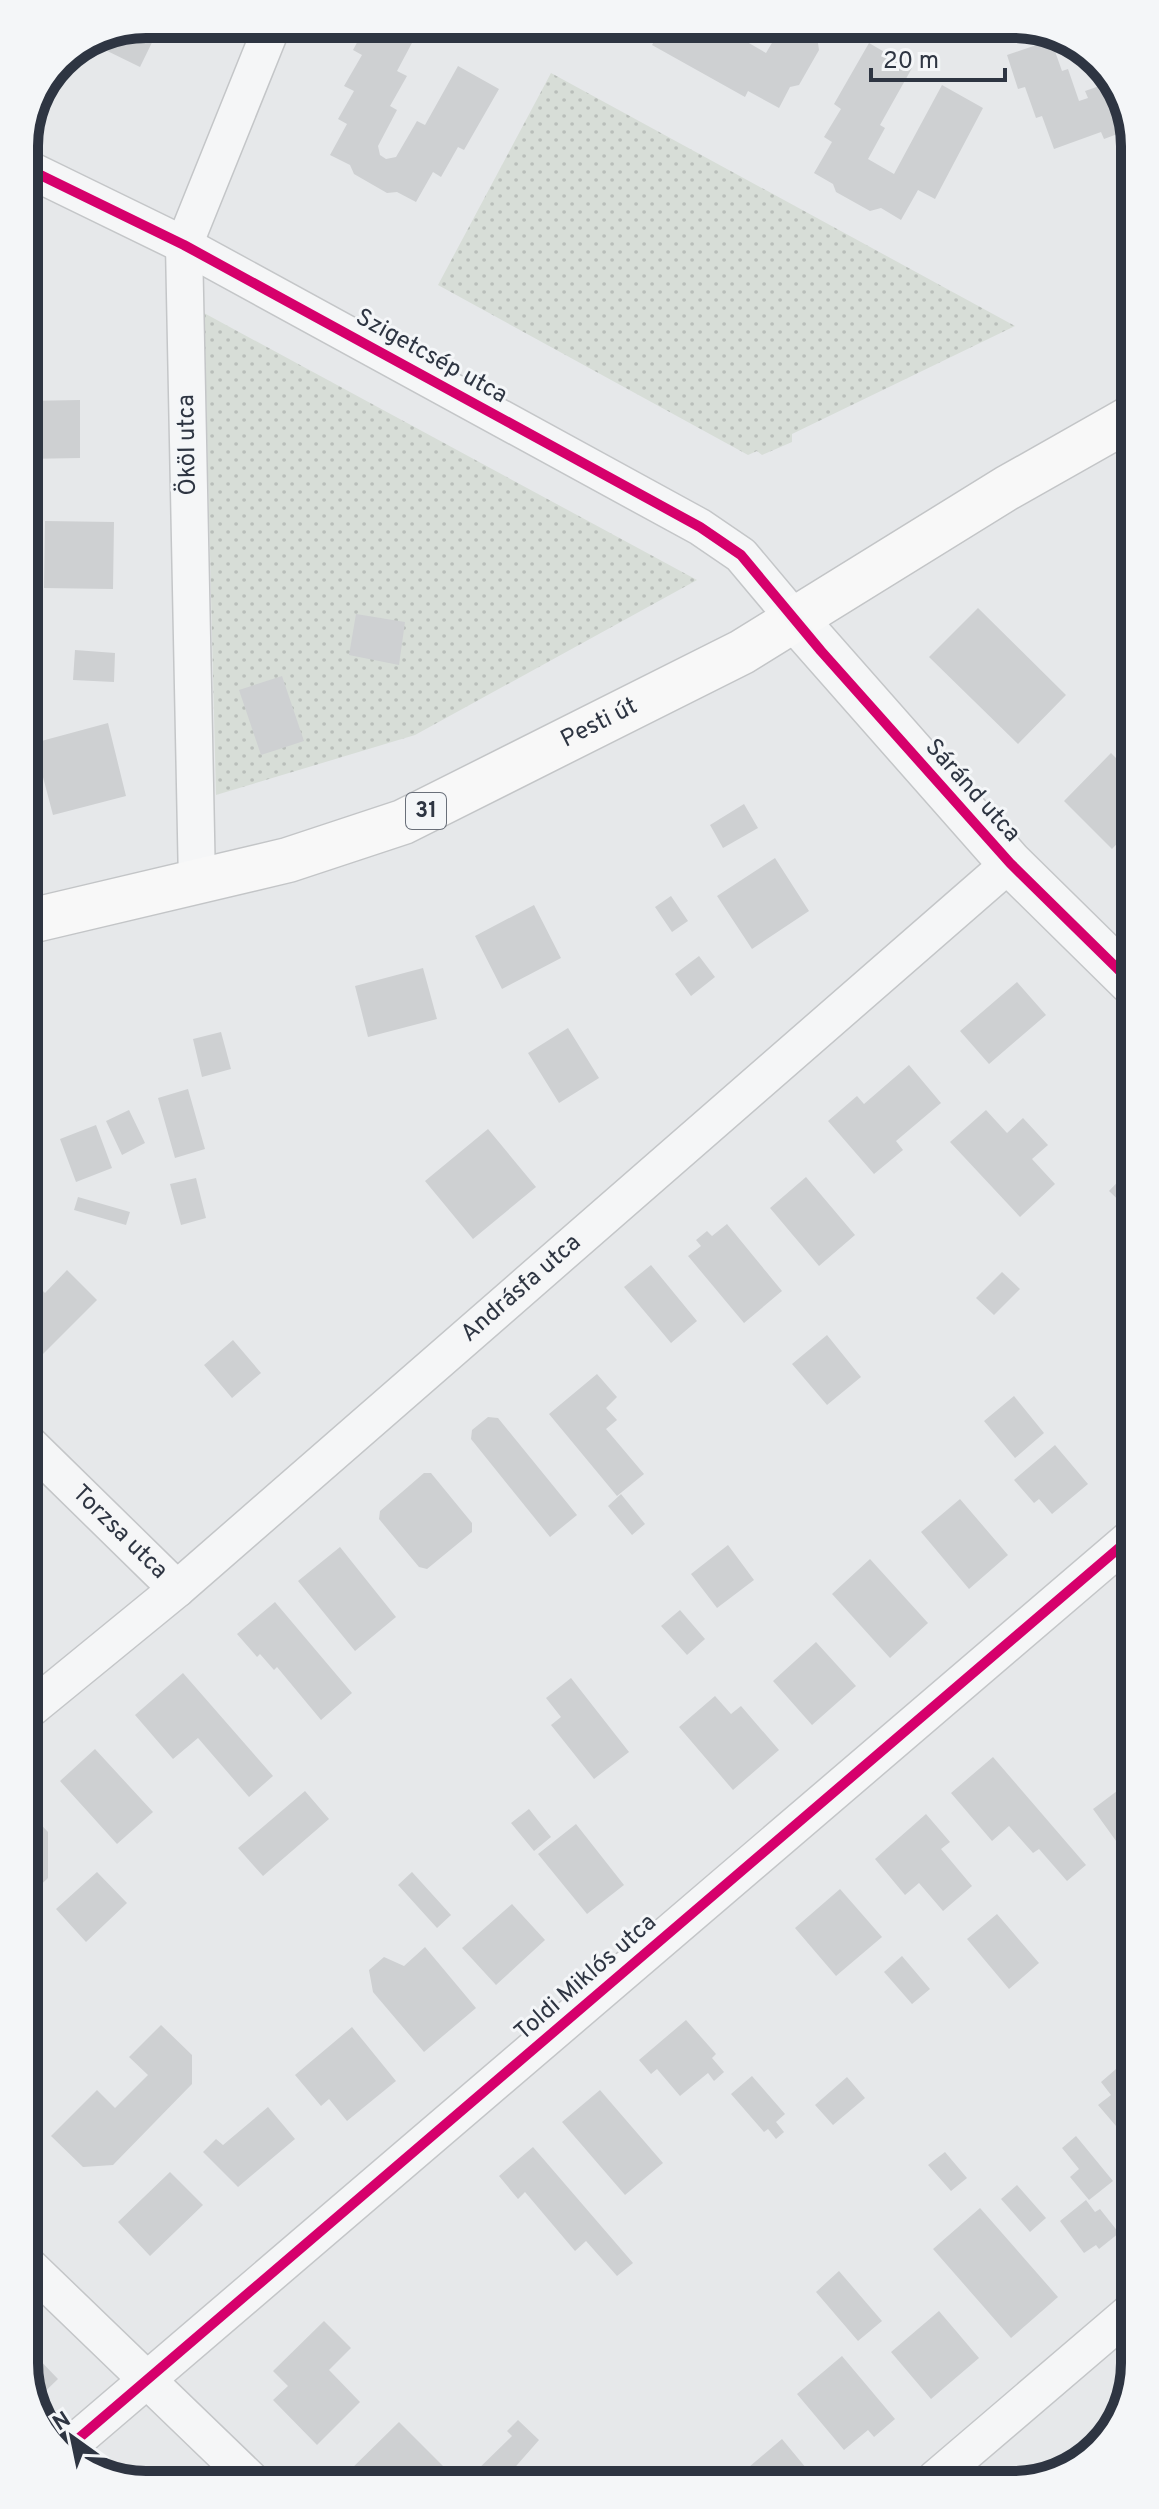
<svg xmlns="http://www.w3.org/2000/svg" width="1159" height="2509" font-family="Overpass,sans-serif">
  <defs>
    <pattern id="grass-dots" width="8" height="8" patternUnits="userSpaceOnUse" patternTransform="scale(2)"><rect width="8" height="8" fill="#d7ddd7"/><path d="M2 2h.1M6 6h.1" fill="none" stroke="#b9beba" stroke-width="1.8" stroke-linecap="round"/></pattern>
  </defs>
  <rect width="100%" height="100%" fill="#e6e8ea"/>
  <path fill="url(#grass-dots)" d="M551,73L1015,326L792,434V442L762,455L757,451L748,455L438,285Z
    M204,313L697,580L415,735L216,795Z"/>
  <path fill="#ced0d2" d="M146,24H161L140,67L95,45Z
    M367,24H383L413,41L397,71L407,76L390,106L397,110L378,146L380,155L386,159L396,157L417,121L425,125L458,66L499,89L464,150L458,147L441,177L433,172L416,202L397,192L387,193L354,174L350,165L330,155L347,124L338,119L354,91L344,86L362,55L353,50Z
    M631,24H716L766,53L783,24H828L818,43L819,50L799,85L790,87L779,108L748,91L745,97L652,45L656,38Z
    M1051,40L1062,71L1068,69L1079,101L1088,98L1085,91L1111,82L1128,107V130L1104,139L1101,132L1054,149L1042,116L1036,118L1025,87L1018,89L1007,55Z
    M869,43L912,68L880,125L885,128L868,159L894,174L942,85L983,108L935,199L918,190L901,220L881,208L870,211L836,192L833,184L814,173L832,142L824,137L841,109L834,104Z
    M80,400V458L25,459V401Z
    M45,521L114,522L113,589L44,588Z
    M978,608L1066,695L1018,744L929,657Z
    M356,614L405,622L399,665L349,655Z
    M75,650L115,653L114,682L73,680Z
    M282,676L304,741L261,755L239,690Z
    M108,723L126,796L53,815L34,743Z
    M1111,753L1130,772V830L1112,849L1064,801Z
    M744,804L758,828L723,848L710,825Z
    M775,858L809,911L752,949L717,896Z
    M671,896L688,921L672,932L655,907Z
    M534,905L561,958L502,989L475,936Z
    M699,956L715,977L691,996L675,974Z
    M423,968L437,1019L368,1037L355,986Z
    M1017,982L1046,1015L989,1064L960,1031Z
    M568,1028L599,1078L559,1103L528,1053Z
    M221,1032L231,1069L202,1077L193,1039Z
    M909,1065L941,1103L896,1141L903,1150L874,1174L828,1121L857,1096L864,1104Z
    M188,1089L205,1149L175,1158L158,1098Z
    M129,1110L145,1143L122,1155L106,1121Z
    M986,1110L1007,1133L1023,1118L1048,1145L1032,1159L1055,1184L1020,1217L950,1142Z
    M96,1125L112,1168L76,1182L60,1139Z
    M488,1129L536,1187L473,1239L425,1181Z
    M1131,1168L1132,1213L1109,1191Z
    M806,1177L855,1235L819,1266L770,1208Z
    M196,1178L206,1218L181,1225L170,1184Z
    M78,1197L130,1212L126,1225L74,1210Z
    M727,1224L782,1291L744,1323L688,1256L701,1246L696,1240L707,1231L712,1236Z
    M651,1265L697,1321L671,1343L624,1287Z
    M67,1270L97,1300L35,1362L28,1355L27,1276L45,1293Z
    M1002,1272L1020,1289L994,1315L976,1298Z
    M827,1335L861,1377L827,1405L792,1364Z
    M233,1340L261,1373L232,1398L204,1365Z
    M597,1374L617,1397L606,1408L617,1420L606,1429L644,1474L617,1496L549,1414Z
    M1014,1396L1044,1433L1015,1458L984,1421Z
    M488,1417L498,1418L577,1515L550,1537L471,1439L472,1430Z
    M1055,1445L1088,1484L1052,1514L1039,1499L1034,1503L1014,1480Z
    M424,1473H431L472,1523V1532L427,1569L419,1567L379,1519L380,1511Z
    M621,1494L645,1524L632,1535L608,1506Z
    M960,1499L1008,1555L969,1589L921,1532Z
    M728,1545L754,1580L717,1608L691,1574Z
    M340,1547L396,1617L355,1651L298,1581Z
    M870,1559L928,1623L890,1658L832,1594Z
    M275,1602L352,1693L321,1720L277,1667L274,1670L260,1654L257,1657L237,1634Z
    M680,1610L705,1639L687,1655L661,1626Z
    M816,1642L856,1686L812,1725L773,1681Z
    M183,1673L273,1776L249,1797L198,1738L173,1759L135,1715Z
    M571,1678L629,1752L594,1779L551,1725L561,1717L546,1698Z
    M715,1696L731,1714L741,1706L779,1750L733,1790L679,1727Z
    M95,1749L153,1812L117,1844L60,1781Z
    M993,1757L1086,1865L1067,1881L1039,1849L1033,1853L1009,1826L992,1841L951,1793Z
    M1133,1779V1844L1124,1852L1093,1809Z
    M305,1791L329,1819L263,1876L238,1848Z
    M529,1809L551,1837L534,1851L511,1823Z
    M29,1812L48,1832V1878L29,1896Z
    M926,1814L950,1842L941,1849L972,1886L943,1911L919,1883L905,1895L875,1859Z
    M576,1824L624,1885L587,1914L538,1854Z
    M97,1872L127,1903L86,1942L56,1909Z
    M412,1872L451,1915L437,1928L398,1885Z
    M840,1889L882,1937L836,1976L795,1928Z
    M512,1904L545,1940L496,1985L462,1948Z
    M997,1914L1039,1963L1009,1989L967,1939Z
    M425,1947L476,2008L424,2052L373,1992L369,1970L384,1957L404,1966Z
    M902,1956L930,1989L912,2004L884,1972Z
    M686,2020L716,2054L712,2058L724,2072L714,2081L708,2073L680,2096L657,2069L651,2074L639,2060Z
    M161,2025L192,2055V2084L113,2165L83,2167L51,2136L97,2090L115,2108L148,2075L129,2057Z
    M352,2027L396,2081L347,2121L329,2099L321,2106L295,2075Z
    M1123,2063L1134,2076V2110L1116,2126L1098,2105L1111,2095L1101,2082Z
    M752,2076L785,2114L776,2122L784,2132L776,2139L768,2129L764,2132L731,2094Z
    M847,2077L865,2098L833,2125L815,2105Z
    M600,2090L663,2163L625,2195L562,2122Z
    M268,2107L295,2139L238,2187L203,2152L216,2139L223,2145Z
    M1134,2122V2150L1120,2134Z
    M1076,2136L1113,2181L1089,2200L1070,2177L1079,2169L1062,2148Z
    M533,2147L633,2263L617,2276L586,2241L575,2251L525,2192L518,2199L499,2176Z
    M945,2152L967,2178L951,2191L928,2165Z
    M170,2172L203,2205L150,2256L118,2222Z
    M1017,2185L1046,2218L1030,2232L1001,2199Z
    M1086,2200L1095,2212L1100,2209L1119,2233L1099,2249L1096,2245L1084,2253L1060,2221Z
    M980,2208L1058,2297L1011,2338L933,2249Z
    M839,2271L882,2321L858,2341L816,2292Z
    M939,2311L979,2358L931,2399L891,2352Z
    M324,2321L351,2348L329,2370L360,2402L317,2445L273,2400L288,2386L273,2371Z
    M30,2350L58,2379L32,2404L31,2402Z
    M842,2356L895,2419L874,2437L868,2430L844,2450L797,2394Z
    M518,2420L539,2440L502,2482H479L472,2475L512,2436L507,2431Z
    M399,2422L445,2468L431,2483H353L345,2475Z
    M782,2439L816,2480L738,2481L736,2478Z"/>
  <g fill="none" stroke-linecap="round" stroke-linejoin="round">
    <g stroke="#c4c6c8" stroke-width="39">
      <g id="minor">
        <path d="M24,167L184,245L700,527L741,555L794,618"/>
        <path d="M197,883L184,245L273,24"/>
        <path id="s1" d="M28,1443L177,1589"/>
        <path id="s2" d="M29,1710L177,1589L1010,863"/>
        <path d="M30,2267L255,2484"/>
        <path d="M65,2450L1133,1536"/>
        <path d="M935,2479L1135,2308"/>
      </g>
    </g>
    <g stroke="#c4c6c8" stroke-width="47">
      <path id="tertiary" d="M794,618L1010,863L1131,982"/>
    </g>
    <g stroke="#c3c5c7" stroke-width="47">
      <g id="primary">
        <path id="s3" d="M26,922L288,860L403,822L742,652L1007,488L1129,419"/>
      </g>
    </g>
    <use href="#minor" stroke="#f5f6f7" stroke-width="36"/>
    <use href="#tertiary" stroke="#f5f6f7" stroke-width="44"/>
    <use href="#primary" stroke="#f8f8f8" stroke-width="44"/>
    <g stroke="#f4f6f8" stroke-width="15">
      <path id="cycleway" d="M24,167L184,245L700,527L741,555L821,651L1010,863L1131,982
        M65,2450L1133,1536"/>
    </g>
    <use href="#cycleway" stroke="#d6006c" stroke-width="10"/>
  </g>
  <g text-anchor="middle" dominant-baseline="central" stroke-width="6" stroke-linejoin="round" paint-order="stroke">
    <rect fill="#f4f6f8" stroke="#696f79" stroke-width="2" x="406" y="793" width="40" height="36" rx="6"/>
    <g font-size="22" font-weight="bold" fill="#2e3542">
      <text x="426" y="811">31</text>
    </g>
    <g font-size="24" fill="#2e3542" stroke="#f4f6f8">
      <text transform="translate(431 357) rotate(29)">Szigetcsép utca</text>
      <text transform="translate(188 445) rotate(-91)">Ököl utca</text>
      <text stroke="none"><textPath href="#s3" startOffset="610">Pesti út</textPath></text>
      <text transform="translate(972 791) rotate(48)">Sáránd utca</text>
      <text stroke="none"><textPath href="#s2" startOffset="648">Andrásfa utca</textPath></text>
      <text stroke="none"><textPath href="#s1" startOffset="128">Torzsa utca</textPath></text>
      <text transform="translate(586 1978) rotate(-41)">Toldi Miklós utca</text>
    </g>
  </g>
  <path d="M0 0H1159V2509H0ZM146 38H1013A108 108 0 0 1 1121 146V2363A108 108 0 0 1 1013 2471H146A108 108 0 0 1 38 2363V146A108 108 0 0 1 146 38Z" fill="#f4f6f8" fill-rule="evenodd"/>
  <path fill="none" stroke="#2e3542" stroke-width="10" d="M146 38H1013A108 108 0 0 1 1121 146V2363A108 108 0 0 1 1013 2471H146A108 108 0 0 1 38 2363V146A108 108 0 0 1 146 38Z"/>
  <g transform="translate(72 2437) rotate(327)" stroke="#f4f6f8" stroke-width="6" paint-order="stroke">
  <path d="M0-6L14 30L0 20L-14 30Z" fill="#2e3542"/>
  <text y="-12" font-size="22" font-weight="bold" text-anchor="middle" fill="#2e3542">N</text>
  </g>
  <path d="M871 68v12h134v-12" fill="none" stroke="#2e3542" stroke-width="4"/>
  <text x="883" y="68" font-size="24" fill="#2e3542" stroke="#f4f6f8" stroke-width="6" paint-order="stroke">20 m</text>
</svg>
